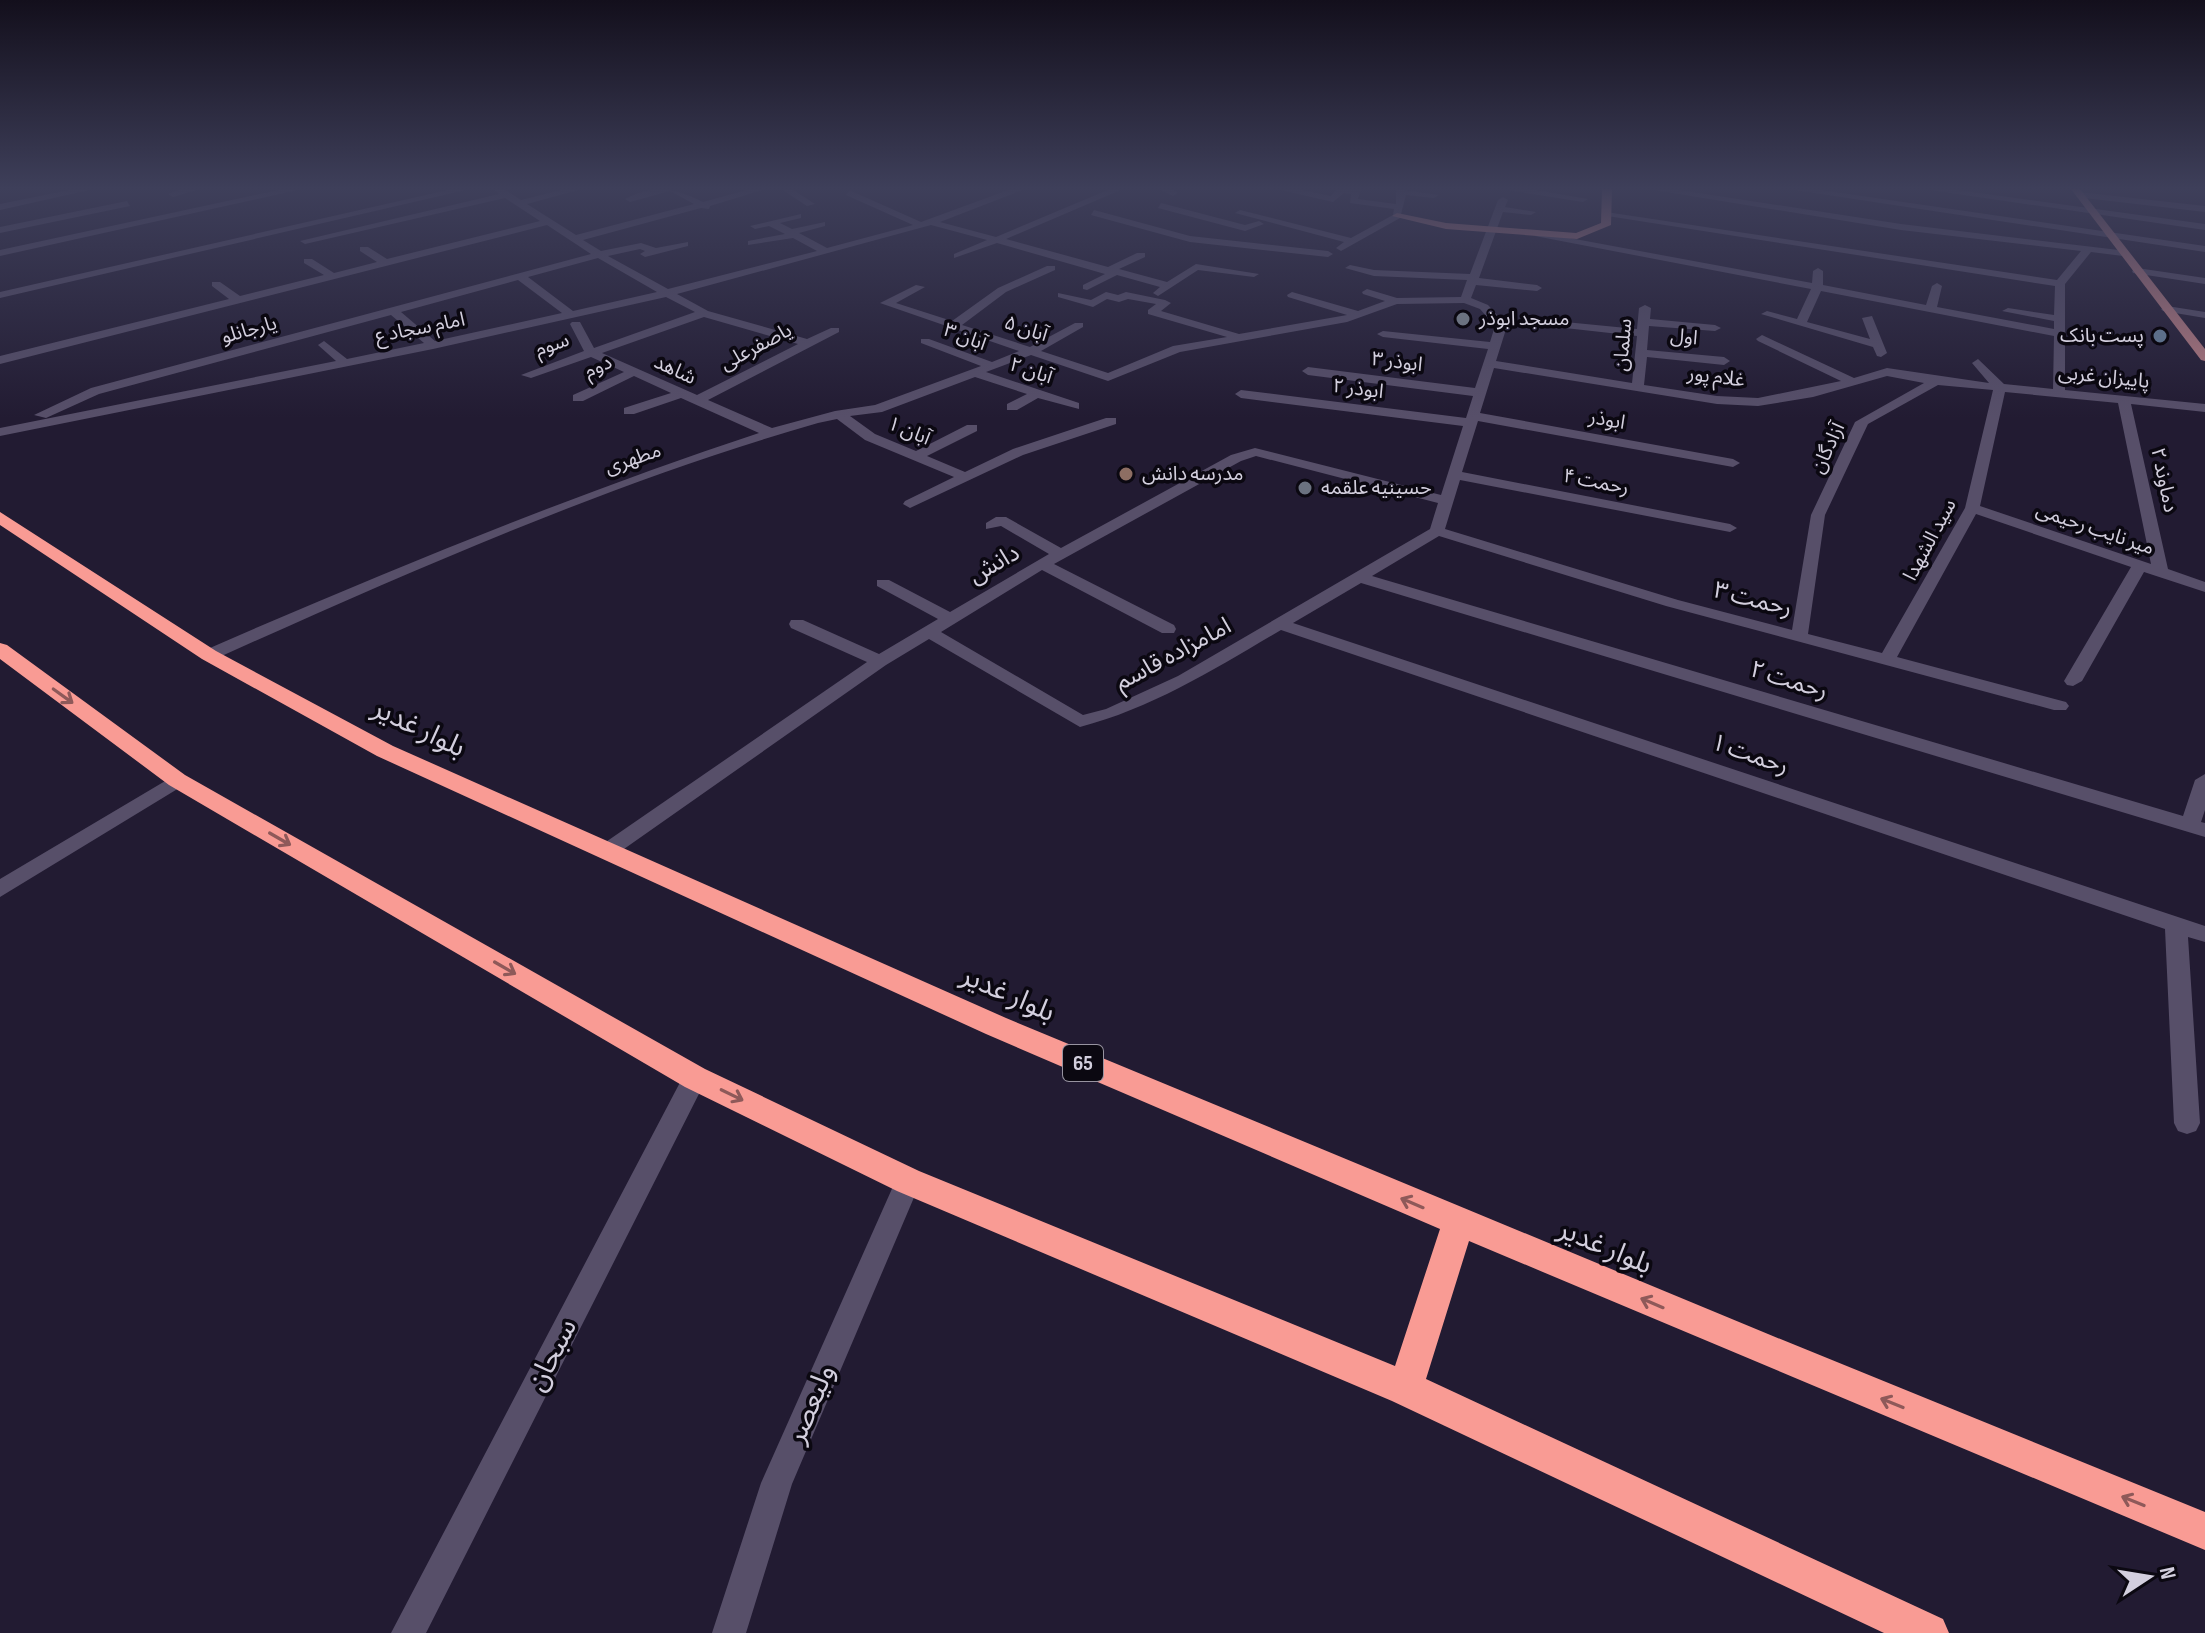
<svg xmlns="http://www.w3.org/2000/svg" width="2205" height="1633" font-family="'Sofia Sans Condensed','Noto Sans Arabic',sans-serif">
  <rect width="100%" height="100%" fill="#221b32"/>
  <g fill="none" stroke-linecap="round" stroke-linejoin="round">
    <path fill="#574f69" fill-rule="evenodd" d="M74,189H94L0,210V204Z
      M181,189H200L173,197L168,194Z
      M283,189H302L0,256V250Z
      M452,189H470L0,298V292Z
      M493,189H504L521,200L565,189H582L527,204L576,235L694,204L670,191L630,202L625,199C653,184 676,188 703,202L750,189H766L710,206L709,209L701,208L583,240L601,251L641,243L656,248L688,242V246L645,257L640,254L645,251L640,249L608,256L668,289L817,251L793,238L748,245V241L785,234L769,226L755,229L750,226L801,214V218L780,223L792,229L825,222V226L799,233L827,248L913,225L846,195L849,190L921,222L1011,189H1025L940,222L996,237L1110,189H1123L1006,239L1108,267L1137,253H1145V257L1119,269L1167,282L1196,264L1259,274L1254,277L1198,270L1158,296L1153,293L1160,287L1117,275L1087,290L1083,289V285L1105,274L997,243L954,258V254L987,240L931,225L677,294L708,311L807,339L831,328H839V332L708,400L772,428L835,411L875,405L981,366L921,343V339H929L992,362L1019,351L880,303L916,285L925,287L896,303L952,321L998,288L1047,266H1055V270L1006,292L962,325L1030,347L1075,323H1083V327L1041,351L1108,373L1173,346L1227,337L1148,314V310L1156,304L1128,299L1119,302L1107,299L1093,307L1058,297V293L1091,300L1106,292L1118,295L1126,292L1165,300L1171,303L1161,311L1239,334L1347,315L1288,297L1287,295L1292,292L1358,311L1385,301L1363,294L1362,292L1367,289L1397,298L1461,297L1467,280L1374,276L1345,268L1350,265L1374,270L1470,274L1498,200L1503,197L1508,200L1505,207L1536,212L1531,215L1503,212L1479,278L1537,285L1542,288L1537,291L1476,285L1471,298L1488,305L1507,326L1496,361L1632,383L1637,336L1565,328L1559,325L1565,322L1637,329L1639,308L1645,305L1651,308L1650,319L1715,325L1721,328L1715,331L1649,326L1647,350L1724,357L1730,361L1724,365L1647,357L1644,385L1717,396L1758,398L1841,381L1758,341L1756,339L1762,335L1854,378L1887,368L1989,383L1972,363L1978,359L2004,384L2053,389L2054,336L1821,291L1807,322L1870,339L1862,318L1872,316L1887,353L1881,357L1877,356L1873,347L1761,314L1767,311L1797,319L1811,289L1535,236L1532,231L1812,283L1813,271L1818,268L1823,271V285L1926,305L1932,286L1937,283L1942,286L1937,307L2054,329V321L2002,311L2008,308L2054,315L2055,286L1601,215L1606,212L2057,280L2081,251L1901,230L1648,189H1673L1901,224L2127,251V255L2123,256L2091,252L2065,284V390L2205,404V412L2131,404L2168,569L2205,582V592L2144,572L2082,681L2073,686L2067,685L2064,681L2131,567L1976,514L1897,657L2066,702L2069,706L2066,710H2054L1666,606L1439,536L1372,576L2183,816L2195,780L2205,774V810L2201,822L2205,823V837L1361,583L1293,623L2205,926V942L2188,937L2200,1123L2196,1131L2187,1134L2178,1131L2174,1123L2165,929L1281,630C1216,668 1153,708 1080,727L929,639L886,665L614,856H600L597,851L600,846L867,662L791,628L789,624L791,620H803L879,654L938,619L877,586V580H889L950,612L1049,554L1001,526L986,529V523L996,517H1006L1061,548L1231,455L1255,448L1441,495L1463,426L1241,398L1235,394L1241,390L1466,418L1473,396L1308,375L1302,371L1308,367L1475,388L1488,349L1383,337L1377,334L1383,331L1490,342L1495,326L1480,309L1464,303L1397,304L1347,322L1180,352L1108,381L1031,355L986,372L1079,403V409L1038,398L1017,410H1007V404L1027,394L975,377L882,412L850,416L875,434L916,451L967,425H977V431L927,456L965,472L1013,449L1106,418H1116V424L1023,455L910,508L903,504L905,501L954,477L865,440L837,419L818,423C612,482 411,571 215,659H203L200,655L203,651C386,571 569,496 759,433L681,398L634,414H624V408L671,393L634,376L583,401H573V395L624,372L591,357L531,378L521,375L584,351L570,324L572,322H580L594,348L695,312L666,297L433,349L0,436V428L336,361L318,345L324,341L347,359L424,343L391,315L99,394L46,418L34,415L91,388L591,254L547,225L0,364V356L229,299L212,286V282H220L240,296L324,275L304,263V259H312L334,273L377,262L360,251V247H368L387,259L540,221L505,198L305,244L300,241L499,194ZM598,258L657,292L573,311L528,277ZM518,280L562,313L435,341L401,312ZM704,317L798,344L697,395L602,353ZM1494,368L1717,404L1758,406L1813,397L1887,376L1924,383L1855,422L1811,515L1792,630L1678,600L1445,529L1460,480L1730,532L1737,528L1730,524L1462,472L1478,421L1733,467L1740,463L1733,459L1480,413ZM1938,385L1993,390L1965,508L1882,653L1808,634L1825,515L1868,424ZM2005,392L2118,403L2151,564L1980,506ZM1256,456L1438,503L1430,529L1178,676L1106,709L1083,715L941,632L1042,570L1162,633H1174L1176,629L1174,625L1054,564L1241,461Z
      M781,189H792L815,204L807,206Z
      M1159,189H1172L1178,193L1173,196Z
      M1276,189H1297L1331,196L1337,189H1361L1358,199L1396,204V189L1439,195L1434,198L1406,195L1400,218L1341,251L1336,248L1344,242L1235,213L1240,210L1351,238L1393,215L1394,209L1350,203L1351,194L1344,193L1333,202Z
      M1501,189H1530L1588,199L1583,202Z
      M1788,189H1814L2205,246V252Z
      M1923,189H1950L2205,224V230Z
      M2079,192L2205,206V212L2076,197Z
      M127,201L130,206L0,233V227Z
      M1161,203L1245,225L1259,221L1264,224L1245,231L1158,208Z
      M1094,210L1190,236L1328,251L1333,254L1328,257L1190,242L1091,215Z
      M2137,268L2205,278V284L2133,273L2132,271Z
      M2167,306L2205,312V318L2163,311L2161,309Z
      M177,774L184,775L187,780L184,785L0,897V879Z
      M695,1068L704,1071L707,1078L426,1633H391L686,1071Z
      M908,1169L917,1173L921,1181L792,1484L746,1633H712L761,1483L899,1173Z"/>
    <path fill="#b87d83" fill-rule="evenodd" d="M1602,189H1612L1611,225L1577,239L1446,229L1392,216L1397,213L1446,223L1576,233L1601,223Z
      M2071,189H2080L2205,349V361L2201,360Z"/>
    <path fill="#f99b94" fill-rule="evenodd" d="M0,512L216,651L393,746L1006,1018L1768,1334L2205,1512V1550L1469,1241L1426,1379L1943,1619L1949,1633H1884L1392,1401L897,1191L685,1087L169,785L0,659V643L7,645L185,775L705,1069L919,1171L1395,1366L1440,1229L986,1034L377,756L202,659L0,525Z"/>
  </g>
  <defs><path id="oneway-shaft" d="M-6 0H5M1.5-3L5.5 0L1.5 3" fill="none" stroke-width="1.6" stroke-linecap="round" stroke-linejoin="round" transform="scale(2)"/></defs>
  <g stroke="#8e5959">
    <use href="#oneway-shaft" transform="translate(63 696) rotate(36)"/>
    <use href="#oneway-shaft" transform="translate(280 839) rotate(30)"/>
    <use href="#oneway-shaft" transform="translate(505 968) rotate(30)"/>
    <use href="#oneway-shaft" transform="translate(732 1095) rotate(26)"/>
    <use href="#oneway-shaft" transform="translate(1412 1203) rotate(-157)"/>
    <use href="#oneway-shaft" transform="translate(1652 1303) rotate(-157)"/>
    <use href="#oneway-shaft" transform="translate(1892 1403) rotate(-158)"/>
    <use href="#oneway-shaft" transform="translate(2133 1501) rotate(-158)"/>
  </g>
  <linearGradient id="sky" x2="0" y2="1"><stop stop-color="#130f1c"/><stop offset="0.45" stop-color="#3e3f5a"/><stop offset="1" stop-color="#3e3f5a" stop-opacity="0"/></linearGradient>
  <rect width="2205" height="418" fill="url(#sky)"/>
  <g fill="#6b7280" stroke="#0b0811" stroke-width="3">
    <circle cx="1463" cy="319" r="8"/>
    <circle cx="1305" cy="488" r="8"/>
  </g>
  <circle fill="#5c6f8a" stroke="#0b0811" stroke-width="3" cx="2160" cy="336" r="8"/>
  <circle fill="#8d6e63" stroke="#0b0811" stroke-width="3" cx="1126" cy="474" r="8"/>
  <g text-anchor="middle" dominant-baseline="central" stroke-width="7" stroke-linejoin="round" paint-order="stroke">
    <g font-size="20" fill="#d3cfde" stroke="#0b0811" text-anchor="start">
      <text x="1479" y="319">مسجد ابوذر</text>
      <text x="2144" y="336" text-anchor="end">پست بانک</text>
      <text x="1142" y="474">مدرسه دانش</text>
      <text x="1321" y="488">حسینیه علقمه</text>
    </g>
    <g font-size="20" fill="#d3cfde" stroke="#0b0811">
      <text transform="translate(420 328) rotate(-11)">امام سجاد ع</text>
      <text transform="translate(1026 329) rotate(18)">آبان ۵</text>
      <text transform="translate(249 330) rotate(-15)">یارجانلو</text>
      <text transform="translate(965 337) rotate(21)">آبان ۳</text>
      <text transform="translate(1684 337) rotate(6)">اول</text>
      <text transform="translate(552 345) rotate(-20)">سوم</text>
      <text transform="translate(1623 345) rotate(-85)">سلمان</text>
      <text transform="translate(756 347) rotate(-28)">یاصفرعلی</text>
      <text transform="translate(1397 362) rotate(7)">ابوذر ۳</text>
      <text transform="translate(598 367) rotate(-25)">دوم</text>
      <text transform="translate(675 370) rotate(25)">شاهد</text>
      <text transform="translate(1031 371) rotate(19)">آبان ۲</text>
      <text transform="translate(1716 377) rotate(7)">غلام پور</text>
      <text transform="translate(2104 377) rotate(6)">پاییزان غربی</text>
      <text transform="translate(1358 389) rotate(7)">ابوذر ۲</text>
      <text transform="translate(1607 420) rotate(10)">ابوذر</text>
      <text transform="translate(909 431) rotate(23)">آبان ۱</text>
      <text transform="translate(1828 448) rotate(-65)">آزادگان</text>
      <text transform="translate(633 459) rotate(-19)">مطهری</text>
      <text transform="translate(2164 480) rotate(78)">دماوند ۲</text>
      <text transform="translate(1596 482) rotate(11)">رحمت ۴</text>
      <text transform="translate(2095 529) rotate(19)">میر نایب رحیمی</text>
      <text transform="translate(1930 540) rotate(-62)">سید الشهدا</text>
    </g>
    <rect fill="#0b0811" stroke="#9793a0" stroke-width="2" x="1063" y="1045" width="40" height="36" rx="6"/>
    <g font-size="22" font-weight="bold" fill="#d3cfde">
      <text x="1083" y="1063">65</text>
    </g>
    <g font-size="24" fill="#d3cfde" stroke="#0b0811">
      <text transform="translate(994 564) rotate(-30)">دانش</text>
      <text transform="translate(1753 599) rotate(14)">رحمت ۳</text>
      <text transform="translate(1173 654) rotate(-28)">امامزاده قاسم</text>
      <text transform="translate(1789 680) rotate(17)">رحمت ۲</text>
      <text transform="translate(1750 754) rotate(19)">رحمت ۱</text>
    </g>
    <g font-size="28" fill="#d3cfde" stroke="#0b0811">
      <text transform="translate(419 728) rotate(26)">بلوار غدیر</text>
      <text transform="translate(1008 994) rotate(24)">بلوار غدیر</text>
      <text transform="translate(1605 1247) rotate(23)">بلوار غدیر</text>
      <text transform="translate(552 1355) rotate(-63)">سبحان</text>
      <text transform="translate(811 1404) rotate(-67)">ولیعصر</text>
    </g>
  </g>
  <g transform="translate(2149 1577) rotate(78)" stroke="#0b0811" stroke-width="6" paint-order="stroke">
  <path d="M0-6L14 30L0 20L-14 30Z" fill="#d3cfde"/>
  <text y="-12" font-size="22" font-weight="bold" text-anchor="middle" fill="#d3cfde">N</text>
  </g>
</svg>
